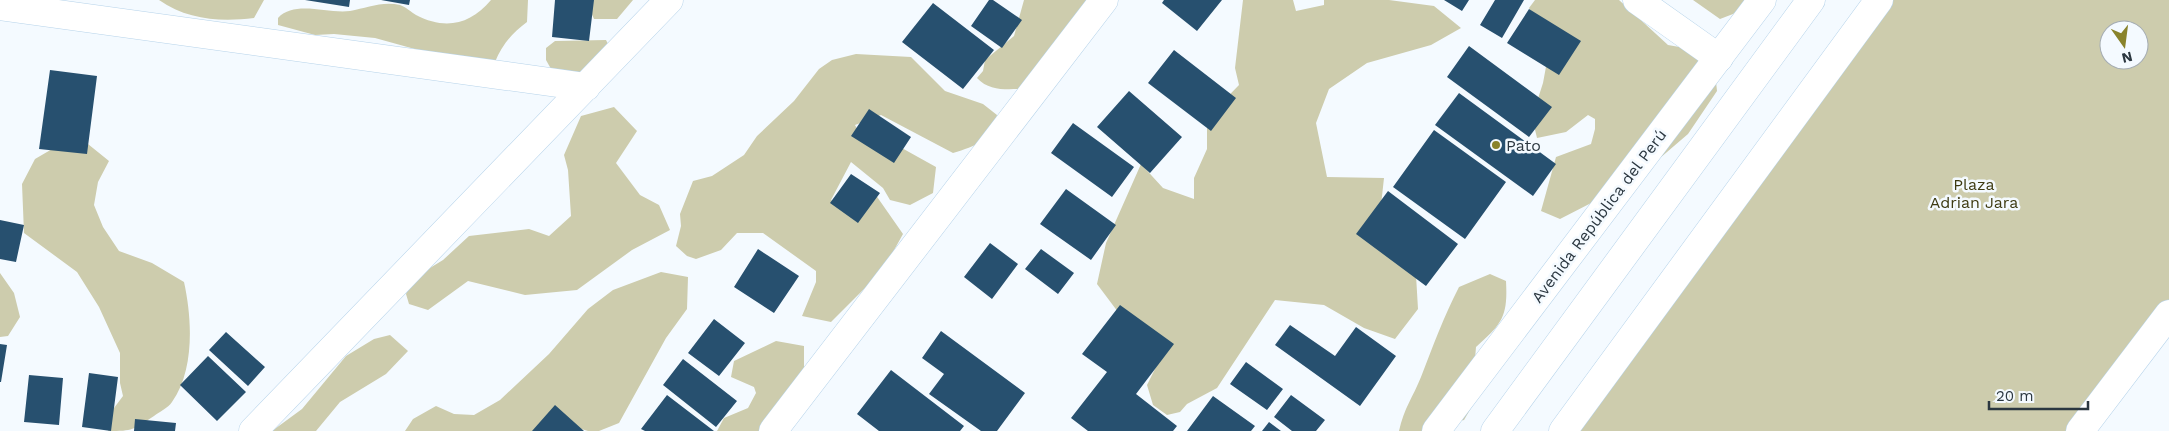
<svg xmlns="http://www.w3.org/2000/svg" width="2169" height="431" font-family="'Work Sans',sans-serif">
  <rect width="100%" height="100%" fill="#f4faff"/>
  <path fill="#cdccad" fill-rule="evenodd" d="M159,0H264L254,18C221,22 187,20 159,0Z
    M491,0H528L527,22C512,33 502,45 495,62L440,56L375,38L334,34L315,35L278,25V18C295,0 327,14 350,11C367,8 382,1 400,5C406,7 411,12 416,15C445,30 470,25 491,0Z
    M590,0H633L617,19H594L590,10Z
    M1024,0H1098L1025,89C1007,89 990,92 977,78L983,71L985,60L1014,36Z
    M1243,0H1293L1296,11L1324,5V0H1389L1434,6L1461,28L1431,45L1367,63L1329,89L1316,123L1327,177L1384,178L1380,214L1416,275L1418,309L1395,339L1364,328L1324,305L1275,300L1217,388L1187,404L1180,412L1167,415L1153,405L1147,385L1161,357L1124,320L1097,284L1106,243L1141,164L1163,188L1194,199V178L1207,149V118L1239,85L1235,68Z
    M1535,0H1619L1668,45L1713,53L1717,91L1688,134L1632,182L1560,219L1541,211L1556,157L1591,144L1595,129V119L1588,115L1566,132L1537,138L1532,117L1543,83L1550,45L1529,8Z
    M1693,0H1753L1733,14L1720,19Z
    M1891,0H2169V304L2072,431H1578ZM2109,30H2139V60H2109Z
    M606,40L614,56L576,74L555,76L546,60V48L555,41Z
    M856,54L911,57L945,91L983,104L997,115C992,141 976,146 953,153L881,115L855,125L865,144L900,147L936,167L933,193L910,205L890,200L883,188L851,162L831,200L852,212L873,191L903,234L883,270L831,322L802,316L816,282V271L763,233H737L721,250L696,259L687,256L676,246L681,226L680,214L693,181L712,176L744,155L757,136L794,101L819,69L832,60Z
    M614,107L637,131L616,163L640,195L659,205L670,230L632,250L577,290L525,295L468,281L428,310L409,304L406,294L412,279L443,260L469,236L529,229L549,236L571,216L568,170L564,155L581,116Z
    M83,140L109,161L98,182L94,205L103,227L119,251L152,263L184,282C192,318 195,370 172,402C168,408 159,412 154,416C132,430 134,431 108,431L111,412L123,396L120,383V353L99,307L77,272L24,233L22,184L35,159L59,145Z
    M661,272L688,277L687,309L666,338L619,423L599,431H588L571,426L537,431H405L413,419L436,406L454,414L474,415L500,400L549,354L588,309L613,290Z
    M0,273L14,293L20,317L8,336L0,337Z
    M1490,274L1506,281C1508,317 1502,324 1476,347L1471,408L1464,420L1432,427L1429,431H1399C1404,408 1413,397 1421,377C1433,346 1444,316 1459,287Z
    M390,335L408,351L386,374L340,402L316,431H272L302,409L346,356L374,339Z
    M776,341L804,346V375L769,431H717L724,418L748,408L756,393L754,387L731,377L734,361Z"/>
  <path fill="#27506f" d="M305,0H350L349,7Z
    M381,0H410L409,5Z
    M555,0H594L589,41L552,37Z
    M989,0H993L1022,20L1002,48L971,26Z
    M1164,0H1222L1197,31L1162,3Z
    M1444,0H1469L1462,11Z
    M1495,0H1524L1502,38L1480,25Z
    M933,3L994,50L963,89L902,42Z
    M1529,9L1581,41L1559,75L1507,43Z
    M1469,46L1552,107L1529,137L1447,77Z
    M1174,50L1236,98L1211,131L1148,83Z
    M50,70L97,76L87,154L39,149Z
    M1129,91L1182,137L1150,173L1097,127Z
    M1459,93L1556,164L1533,196L1435,125Z
    M869,109L911,137L894,163L851,136Z
    M1073,123L1134,167L1112,197L1051,153Z
    M1434,130L1506,182L1465,239L1393,187Z
    M851,174L880,193L858,223L830,203Z
    M1066,189L1116,225L1091,260L1040,224Z
    M1388,191L1458,244L1426,286L1356,234Z
    M0,220L24,225L16,262L0,259Z
    M990,243L1018,264L992,299L964,277Z
    M758,249L799,276L774,313L734,287Z
    M1041,249L1074,273L1058,294L1025,269Z
    M1120,305L1174,344L1136,394L1177,426L1173,431H1088L1071,418L1107,372L1082,354Z
    M714,319L745,343L719,376L688,353Z
    M1290,325L1335,356L1356,327L1396,356L1360,406L1275,345Z
    M941,331L1025,393L997,431H981L929,394L944,374L922,358Z
    M226,332L265,367L248,386L209,350Z
    M0,344L7,345L1,382H0Z
    M208,356L246,392L217,421L180,385Z
    M683,359L737,401L716,427L663,385Z
    M1246,362L1283,389L1267,410L1230,384Z
    M891,370L964,426L960,431H879L857,414Z
    M89,373L118,377L111,431L82,427Z
    M29,375L63,378L59,425L24,422Z
    M667,395L714,431H645L641,429Z
    M1291,395L1325,420L1316,431H1292L1274,417Z
    M1213,396L1255,426L1251,431H1187Z
    M555,405L584,431H532Z
    M135,419L176,423L175,431H134Z
    M1269,422L1281,431H1262Z"/>
  <g fill="none" stroke-linecap="round" stroke-linejoin="round">
    <g stroke="#b6d3ea" stroke-width="29">
      <path id="minor" d="M1637,0L1719,58
        M0,6L586,87
        M253,431L669,0
        M773,431L1104,0
        M2080,431L2169,314"/>
    </g>
    <g stroke="#b6d3ea" stroke-width="29">
      <path id="tertiary" d="M1495,431L1811,0"/>
    </g>
    <g stroke="#b6d3ea" stroke-width="29">
      <path id="trunk" d="M1436,431L1762,0
        M1563,431L1879,0"/>
    </g>
    <use href="#minor" stroke="#fff" stroke-width="28"/>
    <use href="#tertiary" stroke="#fff" stroke-width="28"/>
    <use href="#trunk" stroke="#fff" stroke-width="28"/>
  </g>
  <circle fill="#89832b" stroke="#f4faff" stroke-width="2" cx="1496" cy="145" r="5"/>
  <g text-anchor="middle" dominant-baseline="central" stroke-width="5" stroke-linejoin="round" paint-order="stroke">
    <g font-size="16" fill="#2b3740" stroke="#f4faff" text-anchor="start">
      <text x="1506" y="145">Pato</text>
    </g>
    <g font-size="16" fill="#3d3a11" stroke="#f4faff">
      <text x="1974" y="184">Plaza<tspan x="1974" dy="18">Adrian Jara</tspan></text>
    </g>
    <g font-size="16" fill="#2b3740" stroke="#f4faff">
      <text transform="translate(1599 216) rotate(-53)">Avenida República del Perú</text>
    </g>
  </g>
  <g transform="translate(2124 45) rotate(166)"><circle r="24" fill="#f4faff" stroke="#a4acb3"/>
  <path d="M0-4L9 19L0 12L-9 19Z" fill="#89832b"/>
  <text y="-8" font-size="14" font-weight="bold" text-anchor="middle" fill="#2b3740">N</text>
  </g>
  <path d="M1989 401v8h99v-8" fill="none" stroke="#2b3740" stroke-width="2.5"/>
  <text x="1996" y="401" font-size="15" fill="#2b3740" stroke="#f4faff" stroke-width="4" paint-order="stroke">20 m</text>
</svg>
